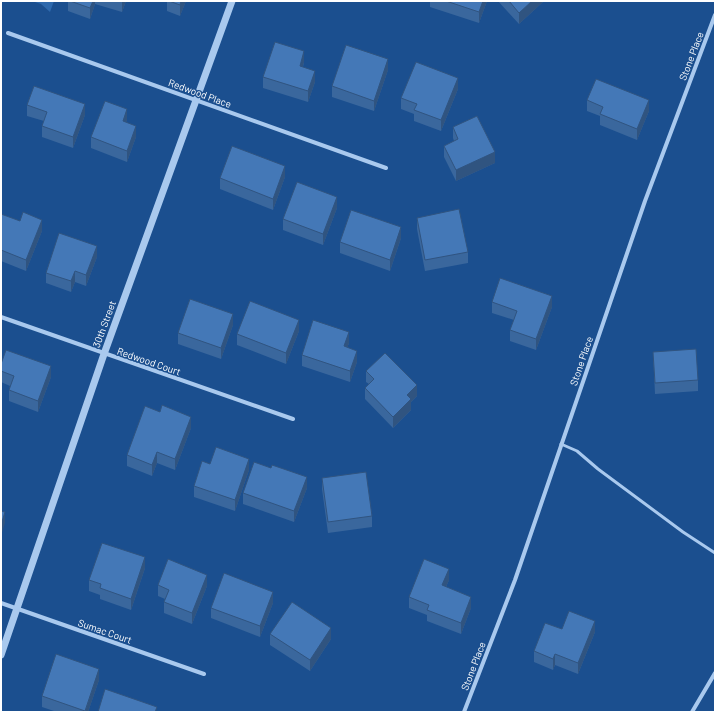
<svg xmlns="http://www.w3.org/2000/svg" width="716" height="713" font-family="Barlow,sans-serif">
  <rect width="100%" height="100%" fill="#1b4f8f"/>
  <path fill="#2e69ad" d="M32,1H54L50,12L41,4Z"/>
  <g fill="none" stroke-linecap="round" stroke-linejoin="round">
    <path stroke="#a9c9ee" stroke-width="3" d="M561,444L577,451L598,469L683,532L715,553"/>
    <path stroke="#a9c9ee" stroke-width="4" d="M8,33L386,168
      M1,317L293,419
      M1,603L204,674
      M464,712L515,580L645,201L715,15
      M692,712L715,673"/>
    <path stroke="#a9c9ee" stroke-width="7" d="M1,655L104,354L232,1"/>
  </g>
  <path fill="#3a679d" d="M68,1H126L122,12L95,4L90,19L68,11Z
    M167,1H186L180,16L167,11Z
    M430,1H487L479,23L430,7Z
    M498,1H544L519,24Z
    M304,62L303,67L315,82L308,102L263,88V77Z
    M388,70L374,111L332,97V86Z
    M458,89L441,131L414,121V114L401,109V98Z
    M587,100L649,111L637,140L600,125V116L587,111Z
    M27,105L85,115L73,148L42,137V126L44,121L27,116Z
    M127,120L126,122L136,137L127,162L91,148V137Z
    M453,127L495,163L456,181L444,157V146L454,141L453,138Z
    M285,177L273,210L220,189V178Z
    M337,208L323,245L283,230V219Z
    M1,214L42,231L26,271L1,261Z
    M417,218L468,252V263L425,271L417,229Z
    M401,238L390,271L340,253V242Z
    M97,257L86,286L75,282L71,292L46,283V273Z
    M492,302L552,307L536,350L510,341V330L514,320L492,313Z
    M233,325L221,359L178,344V333Z
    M299,331L286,364L237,345V334Z
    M349,343L347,348L357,362L350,382L302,366V355Z
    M653,352L698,380V391L655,394Z
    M1,364L51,377L38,412L9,401V390L10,386L1,382Z
    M366,371L417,396L411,402V410L393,428L365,399V388L369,384L366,382Z
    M191,428L175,470L157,463L152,476L127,466V455Z
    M210,464L249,470L235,511L194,497V486Z
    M322,478L372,516V527L328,533L322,489Z
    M307,488L294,522L243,504V493Z
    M145,568L131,610L100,599V595L89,591V580Z
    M449,580L446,587L471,608L461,634L427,621V615L409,608V597Z
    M158,585L207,586L192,624L164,613V602L165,599L158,596Z
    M273,603L260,637L211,618V608Z
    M562,629L595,632L578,674L555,665L553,670L534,662V651Z
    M270,634L331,639L310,671L270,645Z
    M99,680L88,712H57L42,707V696Z"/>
  <path fill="#305480" d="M93,1H95V4L90,19V8Z
    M122,1H126L122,12Z
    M181,1H186L180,16V5Z
    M483,1H487L479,23V12Z
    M532,1H544L519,24V13Z
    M304,51V62L300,77V66Z
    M388,59V70L374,111V101Z
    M315,71V82L308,102V91Z
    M458,78V89L441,131V120Z
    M649,100V111L637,140V129Z
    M85,104V115L73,148V137Z
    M127,109V120L123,132V121Z
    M136,126V137L127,162V151Z
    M495,152V163L456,181V170Z
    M285,166V177L273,210V199Z
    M337,197V208L323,245V234Z
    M42,220V231L26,271V260Z
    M401,227V238L390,271V260Z
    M97,246V257L86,286V275Z
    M75,271V282L71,292V281Z
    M552,296V307L536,350V339Z
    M233,314V325L221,359V348Z
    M299,320V331L286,364V353Z
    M349,332V343L344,357V346Z
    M357,351V362L350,382V371Z
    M51,366V377L38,412V401Z
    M417,385V396L411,402V410L393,428V417L407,395Z
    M191,417V428L175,470V459Z
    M157,452V463L152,476V465Z
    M249,459V470L235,511V500Z
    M307,477V488L294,522V511Z
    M5,512V523L1,536V525Z
    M145,557V568L131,610V599Z
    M449,569V580L442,596V585Z
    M207,575V586L192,624V613Z
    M273,592V603L260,637V626Z
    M471,597V608L461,634V623Z
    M595,621V632L578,674V663Z
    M331,628V639L310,671V660Z
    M555,654V665L553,670V659Z
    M99,669V680L88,712H85Z"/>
  <path fill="#4478b7" stroke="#305480" d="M70,1H93L90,8Z
    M169,1H181L180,5Z
    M446,1H483L479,12Z
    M509,1H532L519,13Z
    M275,42L304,51L300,66L315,71L308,91L263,77Z
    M346,45L388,59L374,101L332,86Z
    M416,62L458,78L441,120L414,110L417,104L401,98Z
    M596,79L649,100L637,129L600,114L603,107L587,100Z
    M34,86L85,104L73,137L42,126L47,112L27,105Z
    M105,101L127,109L123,121L136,126L127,151L91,137Z
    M477,116L495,152L456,170L444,146L458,139L453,127Z
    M232,146L285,166L273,199L220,178Z
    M297,182L337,197L323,234L283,219Z
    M459,209L468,252L425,260L417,218Z
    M351,210L401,227L390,260L340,242Z
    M23,212L42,220L26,260L1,250V214L20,221Z
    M59,233L97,246L86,275L75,271L71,281L46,273Z
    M500,278L552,296L536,339L510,330L517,311L492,302Z
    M190,299L233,314L221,348L178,333Z
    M250,301L299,320L286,353L237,334Z
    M313,320L349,332L344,346L357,351L350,371L302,355Z
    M696,349L698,380L655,383L653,352Z
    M6,350L51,366L38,401L9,390L14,376L1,371V364Z
    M385,353L417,385L407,395L411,399L393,417L365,388L374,379L366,371Z
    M162,405L191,417L175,459L157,452L152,465L127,455L145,406L160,412Z
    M216,447L249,459L235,500L194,486L202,461L210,464Z
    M254,462L271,468L272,465L307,477L294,511L243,493Z
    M366,472L372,516L328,522L322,478Z
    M1,511L5,512L1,525Z
    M102,543L145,557L131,599L100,588L101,584L89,580Z
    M168,559L207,575L192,613L164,602L169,590L158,585Z
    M424,559L449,569L442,585L471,597L461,623L427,610L429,605L409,597Z
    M224,573L273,592L260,626L211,608Z
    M292,602L331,628L310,660L270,634Z
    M569,611L595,621L578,663L555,654L553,659L534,651L545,623L562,629Z
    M56,654L99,669L85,711L42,696Z
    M105,689L157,707L155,712H98Z"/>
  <g text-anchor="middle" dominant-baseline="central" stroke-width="3" stroke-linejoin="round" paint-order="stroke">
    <g font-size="10" fill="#fff" stroke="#1b4f8f">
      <text transform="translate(691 56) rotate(-69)">Stone Place</text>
      <text transform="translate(200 93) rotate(20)">Redwood Place</text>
      <text transform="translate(104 324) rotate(-70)">30th Street</text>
      <text transform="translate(149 361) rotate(19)">Redwood Court</text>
      <text transform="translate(581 361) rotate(-71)">Stone Place</text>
      <text transform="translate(105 631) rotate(19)">Sumac Court</text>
      <text transform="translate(473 666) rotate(-69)">Stone Place</text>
    </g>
  </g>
  <rect width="716" height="713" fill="none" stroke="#ffffff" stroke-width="4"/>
</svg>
